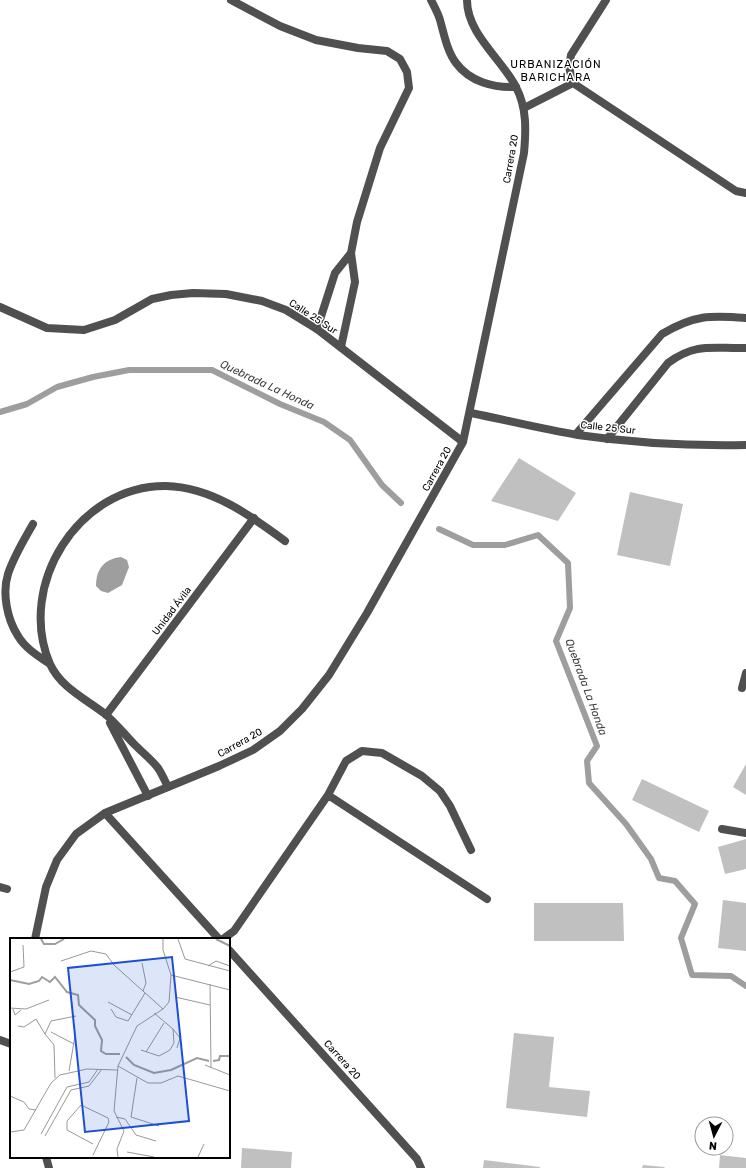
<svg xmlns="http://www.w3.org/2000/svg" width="746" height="1168" font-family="Rubik,sans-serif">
  <rect width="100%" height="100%" fill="#fff"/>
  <path fill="#9e9e9e" d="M121,557L127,560L129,567L122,585L108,593L101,591L96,586C96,569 104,559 121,557Z"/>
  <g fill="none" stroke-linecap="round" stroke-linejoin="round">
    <path stroke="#9e9e9e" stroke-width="6" d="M0,412L27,404L57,387L93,377L129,370H212L280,404L324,422L350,440L382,485L401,503
      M439,529L473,545H505L538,535L568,563L570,608L556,641L597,746L587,761L589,783L626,824L651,859L659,878L675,881L695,904L681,938L692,975L731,976L746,986"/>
  </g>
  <path fill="#c0c0c0" d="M519,458L576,493L558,521L491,501Z
    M630,492L683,504L670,566L617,555Z
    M746,764V795L733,787Z
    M642,779L709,811L699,832L632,800Z
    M746,839V869L725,874L718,847Z
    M723,900L746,903V951L718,948Z
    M534,903H623L624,941H534Z
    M514,1033L554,1037L549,1087L590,1091L587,1117L506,1108Z
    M242,1148L292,1152L291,1168H241Z
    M720,1155L746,1158V1168H719Z
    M484,1160L540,1167V1168H483Z
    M643,1165L665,1167L664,1168H642Z"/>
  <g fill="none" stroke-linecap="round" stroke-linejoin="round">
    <path stroke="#505050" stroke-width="8" d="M231,0L280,26L316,40L358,48L387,51L400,59L407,72L409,88L380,148L357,222L351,253L355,282L341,347
      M431,0C434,6 438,13 440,20C444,34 447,51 456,63C470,82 494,88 516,87
      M606,0L571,55L569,67L573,83L736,191L746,193
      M524,108L573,83
      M317,329L335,273L351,253
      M576,434L662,334C694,315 710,315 746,318
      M607,439L668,363C696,342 714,349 746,348
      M33,524C24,540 14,556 8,574C2,593 7,619 18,636C25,648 38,656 50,664
      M742,688L746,673
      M106,715L254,518
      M110,723L148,796
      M168,787C165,781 162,774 158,768C152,760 142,752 135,745C125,735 116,723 105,714C86,699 61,688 50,664C16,585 79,485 166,486C211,487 250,515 285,541
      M328,795L487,899
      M0,887L7,889
      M223,939L234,931L328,795L346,761L362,751L382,753L422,776L440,791L450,806L471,850"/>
    <path stroke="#505050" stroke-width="8" d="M0,307L47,328L84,330L115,320L152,299L171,295L193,293L226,294L262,301L286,310L317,329L463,442
      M471,413C506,420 542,429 578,435C633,443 690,446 746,445
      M105,813L219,939
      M722,829L746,833
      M35,939L46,887L57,860L76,834L105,813L219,766L253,750L280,731L302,709L329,675L367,613L463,442L524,153C526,130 527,108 516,87C502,59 467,34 467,0
      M229,950L417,1159L421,1168
      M0,1040L11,1044
      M46,1157L49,1168"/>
  </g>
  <g text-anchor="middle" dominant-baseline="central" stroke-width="3" stroke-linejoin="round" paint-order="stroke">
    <g font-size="10" fill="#000" stroke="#fff">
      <text transform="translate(511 159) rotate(-80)">Carrera 20</text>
      <text transform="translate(313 317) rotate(33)">Calle 25 Sur</text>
      <text transform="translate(608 428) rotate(6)">Calle 25 Sur</text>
      <text transform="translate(437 469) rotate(-61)">Carrera 20</text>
      <text transform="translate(172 611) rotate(-53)">Unidad Ávila</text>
      <text transform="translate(240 743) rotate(-29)">Carrera 20</text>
      <text transform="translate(342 1060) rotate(48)">Carrera 20</text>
    </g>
    <g font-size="11" letter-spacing="1" fill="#000" stroke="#fff">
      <text x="556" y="64">URBANIZACIÓN<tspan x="556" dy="13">BARICHARA</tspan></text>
    </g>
    <g font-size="11" font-style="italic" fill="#3f3f3f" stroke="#fff">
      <text transform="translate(267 385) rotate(25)">Quebrada La Honda</text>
      <text transform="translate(586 687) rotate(70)">Quebrada La Honda</text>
    </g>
  </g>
  <g transform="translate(10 938)">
    <rect width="220" height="220" fill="#fff"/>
    <path fill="none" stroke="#9e9e9e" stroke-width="2" d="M31,1L34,6H45L54,1M206,1L220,8M0,42L19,46L29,43L32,39L40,44L45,39L57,54L68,57L69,67L85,82V88L92,102L91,113L96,116H110M116,119L124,127L144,135L161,132L187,120L199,123M203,123L209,122L210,118H220"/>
    <path fill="none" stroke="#999" stroke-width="1" d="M168,1L175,21L220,33M51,23L81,13L96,16L104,27L153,71M132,25L136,45L133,53M198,28L206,23L220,28M0,34L14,29L13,7M161,37L220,52M200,46L201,130M165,59L200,67M98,64L122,77M0,70L16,71L39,62M3,71L5,77L11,72M101,71L106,79L118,83L135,55M8,88L14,89L26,81L35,96M163,91L170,100L167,110M41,94L64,106M131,112L149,118L160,112L164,105L163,91L144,75M136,114L154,85M195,127L220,137M108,128L138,145H151L168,138L220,153M59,133L65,98M45,140L44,107L35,96L41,83L66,78M127,140L121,179L149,188M0,158L14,164L19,171L26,172M106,179L115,181L126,197L146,203M0,194L14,192L41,145L50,137L77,131L107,132M31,196L57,149L79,144L88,131M35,198L61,152L79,148L92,131M83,206L57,192V183L71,167L98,180M117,214L144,219M83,217L99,184L98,180M108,219L107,211L114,193L104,173L108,128L127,88L153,71L159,64L161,37L153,12V1M188,219L194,206"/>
    <path fill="#1d4ed8" fill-opacity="0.15" stroke="#1d4ed8" stroke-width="2" d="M162,19L179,183L75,194L58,30Z"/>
    <rect width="220" height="220" fill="none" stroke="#000" stroke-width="2"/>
  </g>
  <g transform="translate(714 1136) rotate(186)"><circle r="19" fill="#ffffff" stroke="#999999"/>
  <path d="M0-3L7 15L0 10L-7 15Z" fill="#000000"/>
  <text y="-6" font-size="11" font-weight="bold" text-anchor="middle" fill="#000000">N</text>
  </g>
</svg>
